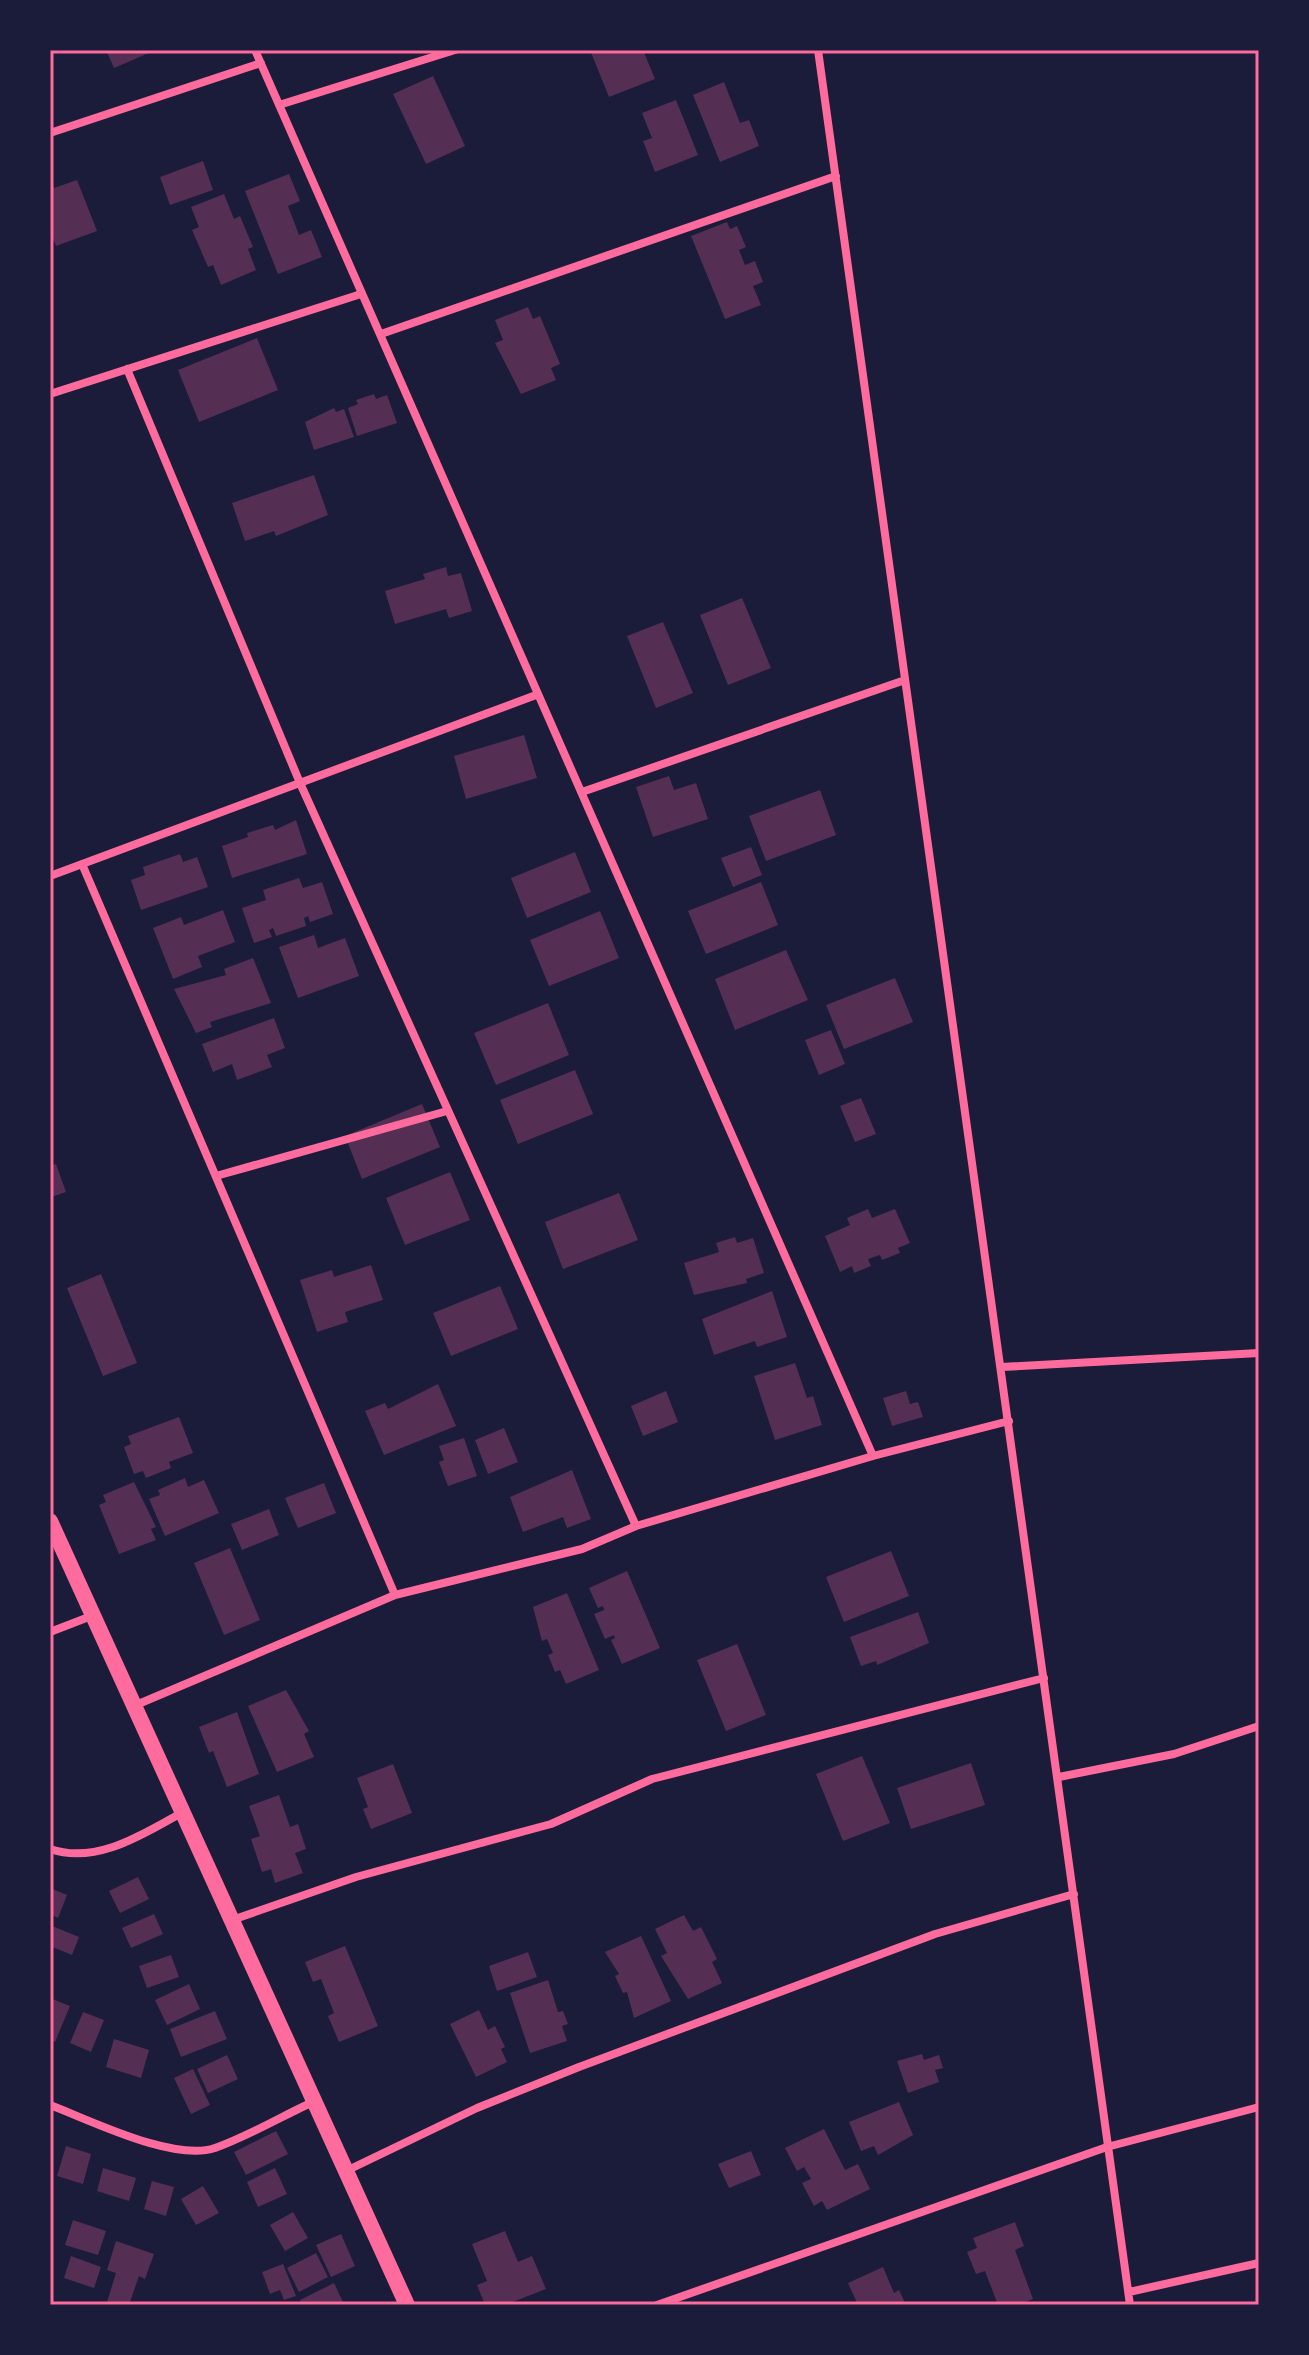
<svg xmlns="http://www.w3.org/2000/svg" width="1309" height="2355" font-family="Arial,sans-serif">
  <rect width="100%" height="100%" fill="#1b1b3a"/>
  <path fill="#542f53" d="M106,50H156L114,68Z
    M590,50H643L655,79L609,97Z
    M433,76L465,146L426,164L393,94Z
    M724,82L740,123L749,120L759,146L720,162L693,95Z
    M676,100L698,155L655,172L643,141L652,138L642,113Z
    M203,161L213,190L170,205L160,177Z
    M289,174L300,201L288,206L299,235L311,230L322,257L278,274L245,191Z
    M50,178L54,188L77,180L97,231L56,246L50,230Z
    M224,194L234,219L240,216L253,247L248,249L256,270L221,285L213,265L208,267L192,230L199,227L191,207Z
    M727,222L730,229L737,226L746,247L739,250L745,265L755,261L763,282L753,286L761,305L725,319L691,236Z
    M528,307L533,319L540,316L560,364L551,368L556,380L521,394L495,343L503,340L495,320Z
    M257,338L278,390L199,422L178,370Z
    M374,394L376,399L387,395L397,423L357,436L348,408L358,404L356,400Z
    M334,408L336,412L344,409L354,437L314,450L305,422Z
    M314,475L328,515L276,536L274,531L245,541L232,503Z
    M446,567L448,576L461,573L472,611L449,618L446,609L395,624L385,591L425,579L423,574Z
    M742,598L771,668L728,685L700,615Z
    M663,622L693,693L656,708L627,636Z
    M524,735L537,778L466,799L454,756Z
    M669,776L674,790L696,783L708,819L653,837L636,787Z
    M820,790L836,835L766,861L749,816Z
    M296,820L307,854L232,878L222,846L248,837L247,833L273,825L275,830Z
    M751,847L762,875L733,887L721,858Z
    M575,852L591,892L527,918L511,878Z
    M180,854L183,862L197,857L208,887L141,910L131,880L145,875L143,867Z
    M299,878L303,888L322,882L333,914L310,922L308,916L304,918L306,926L276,936L273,928L269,930L272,937L254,943L242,908L266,900L263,890Z
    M761,882L778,925L706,954L688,911Z
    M223,910L235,942L198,956L202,967L173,979L153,928L181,917L184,925Z
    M600,911L619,958L549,986L530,940Z
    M314,935L318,948L345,938L359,976L298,998L279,947Z
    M786,950L808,1000L735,1030L715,979Z
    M253,958L271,1003L210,1022L212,1027L196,1033L174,989L226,975L224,969Z
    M895,978L913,1022L844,1049L826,1005Z
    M548,1003L569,1055L496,1085L474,1033Z
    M274,1018L285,1048L267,1055L272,1067L237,1080L232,1064L213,1072L202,1044Z
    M831,1030L845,1064L819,1075L805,1040Z
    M575,1070L593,1114L518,1144L500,1100Z
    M861,1098L876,1134L855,1142L840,1106Z
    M422,1104L440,1147L362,1179L345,1136Z
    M56,1164L66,1192L51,1197L50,1166Z
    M450,1172L470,1220L405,1245L386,1198Z
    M619,1193L638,1240L563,1269L545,1222Z
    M868,1209L872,1218L895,1209L910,1243L898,1248L900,1253L882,1260L880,1255L868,1259L871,1266L854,1273L852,1266L840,1272L825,1236L850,1225L847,1218Z
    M735,1237L737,1243L753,1238L764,1273L746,1279L747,1283L694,1295L684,1263L719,1252L716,1243Z
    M371,1265L383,1300L345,1312L348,1322L317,1332L300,1280L332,1270L334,1277Z
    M101,1274L137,1363L103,1376L67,1288Z
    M500,1286L518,1329L451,1356L433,1313Z
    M772,1291L787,1337L757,1347L755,1341L714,1355L702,1319Z
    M795,1363L807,1398L813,1396L822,1425L775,1440L754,1376Z
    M438,1384L456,1426L384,1455L365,1411L385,1403L388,1409Z
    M666,1391L678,1422L643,1436L631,1406Z
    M906,1391L910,1404L918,1402L923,1417L892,1426L883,1398Z
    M179,1417L193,1453L169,1462L171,1468L146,1478L143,1471L134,1474L124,1447L131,1444L128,1436Z
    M504,1428L518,1462L488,1474L475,1440Z
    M464,1438L477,1476L448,1486L439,1462L444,1460L439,1446Z
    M572,1470L591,1519L567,1528L563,1517L523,1532L510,1497Z
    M185,1478L188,1487L204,1480L219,1513L165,1536L149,1499L160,1495L158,1490Z
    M134,1482L156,1527L151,1529L156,1540L119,1554L99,1505L106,1502L103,1495Z
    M324,1483L336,1513L298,1528L285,1498Z
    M269,1509L279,1535L242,1550L231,1524Z
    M230,1548L260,1620L224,1635L194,1563Z
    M891,1551L909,1596L844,1622L826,1577Z
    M627,1571L660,1648L622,1664L611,1640L615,1638L614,1635L605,1639L594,1614L604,1610L603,1606L598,1608L589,1588Z
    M567,1593L599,1670L566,1684L560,1670L555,1672L548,1655L553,1653L547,1639L542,1641L533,1607Z
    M918,1612L929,1643L877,1665L876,1661L861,1666L850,1637Z
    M737,1644L766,1715L726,1731L697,1660Z
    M286,1690L309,1731L304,1734L314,1757L277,1772L248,1706Z
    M237,1712L259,1774L227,1787L213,1751L209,1753L199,1727Z
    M862,1756L890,1823L843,1841L816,1774Z
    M971,1763L985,1805L911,1829L897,1788Z
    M393,1764L412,1813L371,1829L363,1809L368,1807L357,1778Z
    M279,1795L290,1827L298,1824L306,1849L295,1853L303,1873L275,1883L271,1869L262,1872L251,1839L260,1836L249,1806Z
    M138,1877L149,1899L120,1913L109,1891Z
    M50,1888L67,1895L58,1918L50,1914Z
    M154,1914L163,1934L131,1948L122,1928Z
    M684,1915L693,1931L701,1927L717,1959L712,1962L722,1983L688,1999L661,1956L667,1953L655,1929Z
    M50,1925L79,1937L72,1955L50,1946Z
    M641,1936L671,2001L634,2018L627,1992L623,1993L615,1976L619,1974L605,1952Z
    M345,1946L378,2026L339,2042L328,2016L334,2013L321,1979L313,1982L305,1962Z
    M528,1952L537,1977L497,1991L489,1966Z
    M171,1955L179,1977L147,1988L139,1966Z
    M548,1980L558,2012L563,2011L568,2024L562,2026L567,2041L530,2053L510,1993Z
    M189,1984L200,2009L167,2025L155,2000Z
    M50,1998L70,2006L55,2042L50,2040Z
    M479,2010L488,2030L495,2026L505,2047L501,2049L507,2062L476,2077L450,2024Z
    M215,2011L227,2039L181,2057L170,2029Z
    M83,2012L104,2020L91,2052L70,2043Z
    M114,2039L149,2050L141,2078L106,2067Z
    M922,2054L924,2060L939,2055L943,2068L935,2070L939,2082L908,2093L897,2061Z
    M227,2055L238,2079L208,2093L197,2069Z
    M193,2069L210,2105L191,2114L174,2078Z
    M899,2102L913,2135L878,2155L874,2146L861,2151L849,2122Z
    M824,2129L845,2170L858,2164L870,2189L827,2210L822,2201L814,2206L802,2183L811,2179L804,2167L797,2171L785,2148Z
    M276,2131L288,2154L246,2175L234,2152Z
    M66,2146L91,2154L83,2184L57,2176Z
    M751,2151L761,2175L729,2188L718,2164Z
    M103,2168L136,2178L129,2201L97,2191Z
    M275,2168L287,2194L258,2207L247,2182Z
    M152,2181L174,2187L166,2216L144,2209Z
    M203,2186L219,2213L196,2225L181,2199Z
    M293,2212L308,2238L285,2251L270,2225Z
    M73,2220L106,2231L98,2255L65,2245Z
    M1015,2222L1024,2246L1015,2250L1033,2299L1017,2305H998L985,2271L976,2274L967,2252L977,2248L973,2238Z
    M505,2231L518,2262L532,2256L546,2289L505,2305H485L477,2285L487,2281L472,2244Z
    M341,2234L355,2266L331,2277L316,2245Z
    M116,2241L154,2254L145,2279L139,2276L129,2305L107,2302L116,2273L107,2270Z
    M316,2253L328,2277L299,2292L287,2268Z
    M71,2256L101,2267L94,2288L64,2278Z
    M283,2264L296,2296L284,2300L280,2290L270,2294L262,2272Z
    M883,2267L894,2293L899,2290L906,2305H858L848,2283Z
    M334,2283L344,2304L302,2305L300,2300Z"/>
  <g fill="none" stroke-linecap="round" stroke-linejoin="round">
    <path stroke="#ff6b9d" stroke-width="8" d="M255,50L873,1456
      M818,50L1130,2305
      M279,105L455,50
      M50,133L261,63
      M381,334L836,176
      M127,369L300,783L636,1526
      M50,394L361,294
      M582,792L905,680
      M82,864L395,1595
      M50,876L536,695
      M216,1176L447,1111
      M1002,1367L1259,1353
      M50,1632L94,1615
      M136,1705L395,1595L582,1549L636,1526L873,1456L1009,1421
      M1059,1777L1174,1754L1259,1726
      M50,1849C97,1865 143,1834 183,1812
      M232,1920L356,1877L551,1824L652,1779L1044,1678
      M50,2105C90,2120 173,2162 215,2148C249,2136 282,2116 315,2101
      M348,2170L477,2108L579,2067L935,1934L1074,1894
      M1129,2292L1259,2263
      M657,2305L1107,2147L1259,2107"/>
    <path stroke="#ff6b9d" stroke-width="16" d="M50,1521L407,2305"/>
  </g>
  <rect width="1309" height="2355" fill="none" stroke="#1b1b3a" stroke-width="104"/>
  <rect x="52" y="52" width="1205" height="2251" fill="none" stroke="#ff6b9d" stroke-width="3"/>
</svg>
